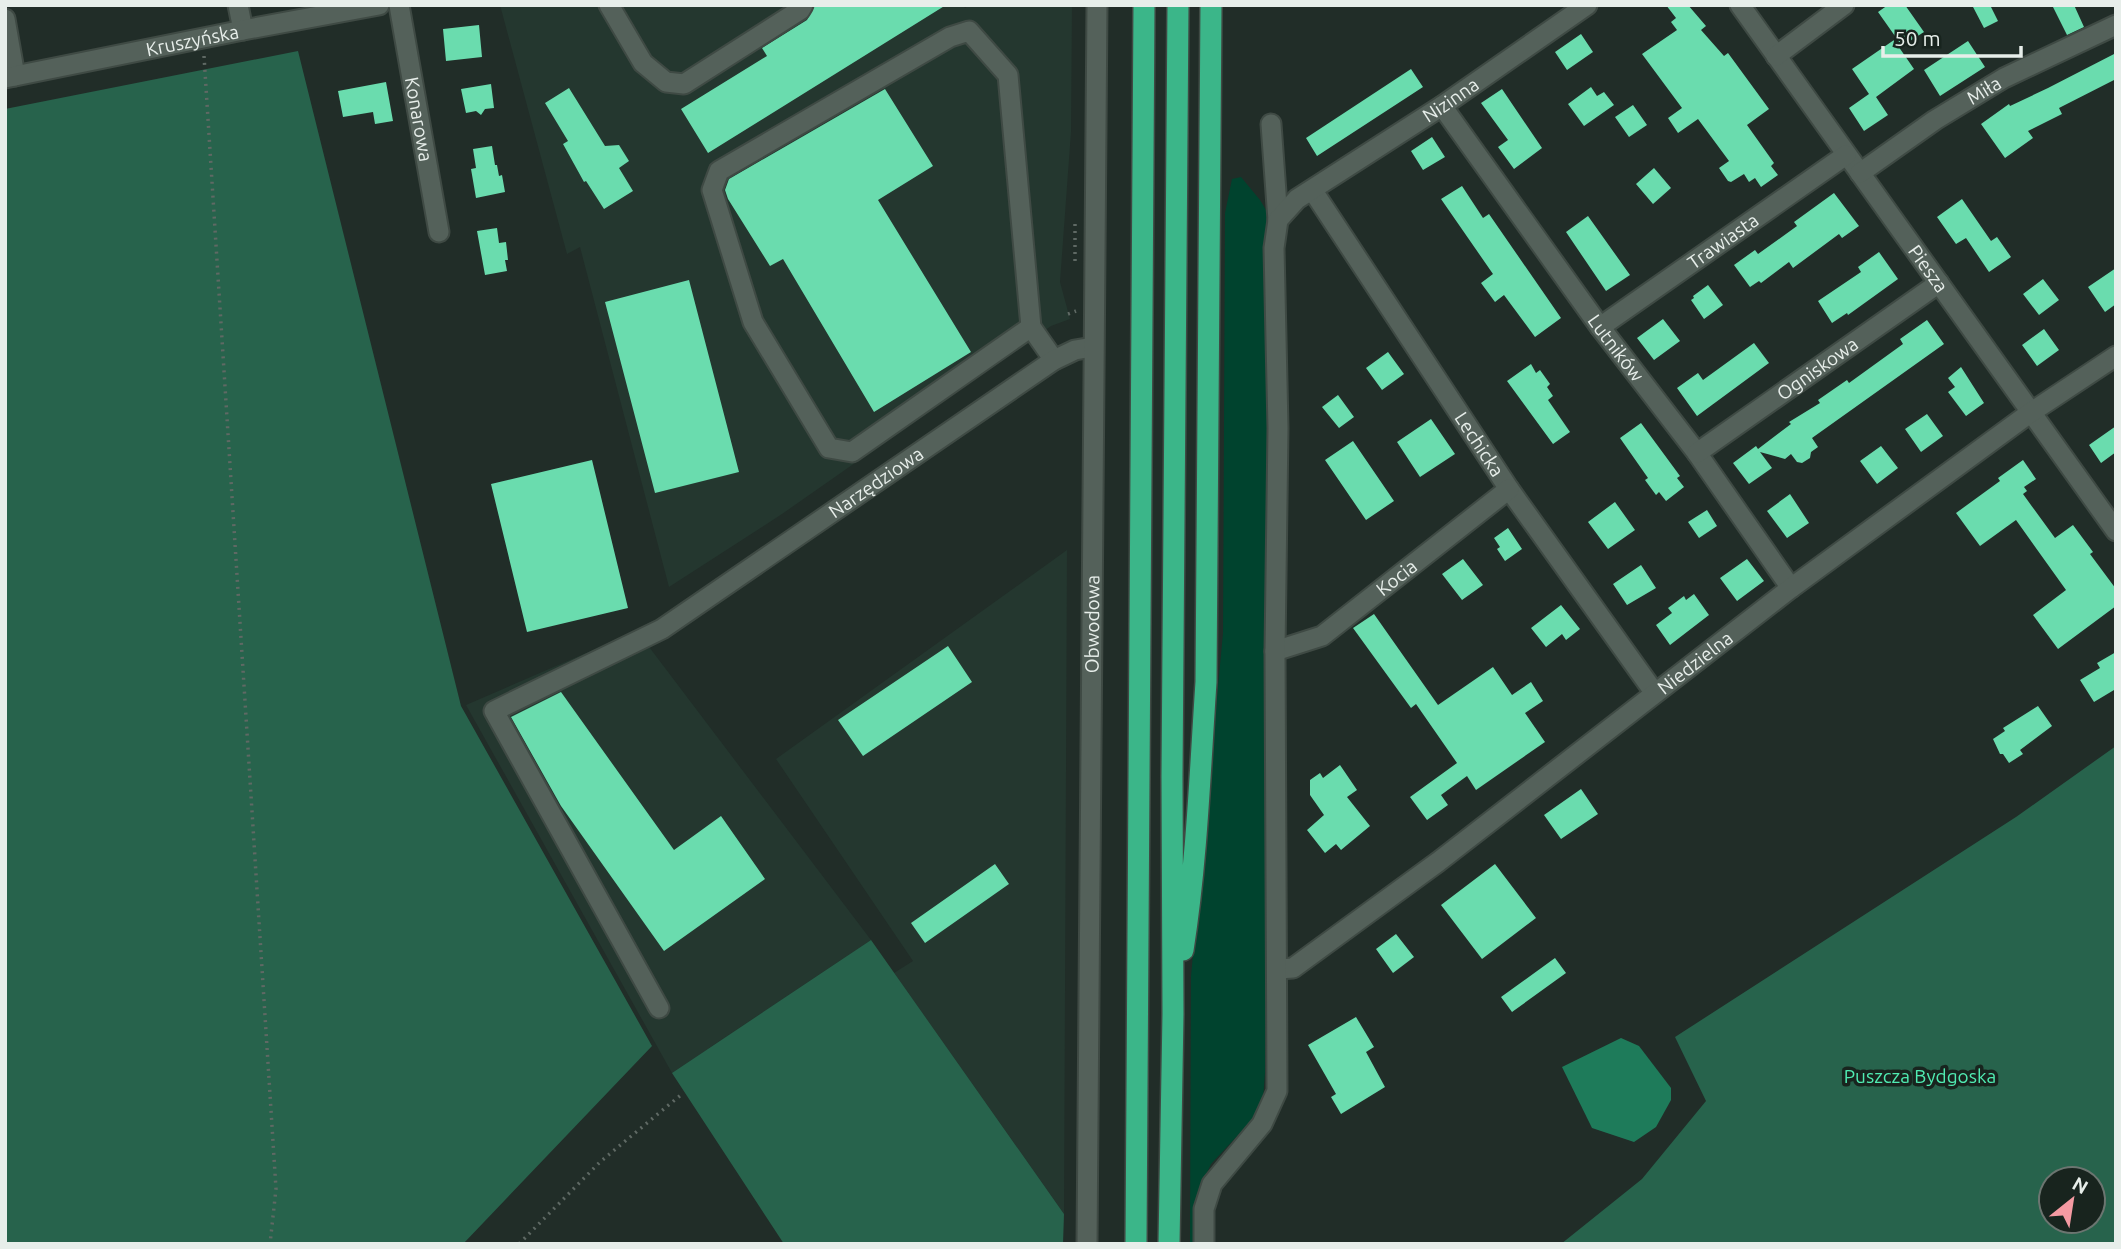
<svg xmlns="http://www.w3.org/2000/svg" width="2121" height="1249" font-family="Ubuntu,sans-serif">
  <rect width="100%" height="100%" fill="#212d28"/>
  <path fill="#24372f" d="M500,5H963L965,8L970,5H1072L1071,132L1060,282L1070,319L1051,326L782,514L669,587L580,247L567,254Z
    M1067,550L1064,1214L894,973L913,961L776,759Z
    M637,631L871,940L672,1073L466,705Z"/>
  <path fill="#00432e" d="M1241,177L1260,200L1269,215V719L1265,1073L1263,1100L1253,1119L1211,1164L1198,1192V1244H1190L1191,976L1223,633L1225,213L1232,179Z"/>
  <path fill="#27634c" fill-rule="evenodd" d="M298,51L461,706L652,1046L463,1244H5V109Z
    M2116,746V1244H1561L1642,1179L1706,1101L1675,1037L2016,817ZM2051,1179H2093V1221H2051Z
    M871,940L1064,1214L1063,1244H784L672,1073Z"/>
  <path fill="#1e7b5a" d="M1621,1038L1639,1046L1671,1088V1100L1656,1127L1634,1142L1592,1128L1562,1067Z"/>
  <path fill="#6adcae" d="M815,5H946L708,153L681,109L767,56L762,48L807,20Z
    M1666,5H1688L1706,26L1701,30L1724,56L1728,53L1769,109L1747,125L1774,163L1771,166L1778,175L1761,187L1755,178L1749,182L1744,174L1731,182L1728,181L1719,168L1729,161L1698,119L1678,133L1668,118L1682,108L1642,54L1677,30L1671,22L1676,18Z
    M1888,5H1905L1924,32L1902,46L1878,12Z
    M1972,5H1990L1998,21L1984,28Z
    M2052,5H2074L2084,27L2067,35Z
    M479,25L482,57L446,61L443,29Z
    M1581,34L1593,52L1567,70L1555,52Z
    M1894,40L1914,69L1876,97L1888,115L1864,131L1849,108L1869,94L1852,69Z
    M1968,41L1985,67L1940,96L1924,70Z
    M2116,53V79L2059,108L2062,114L2028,131L2033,138L2005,158L1981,124L2009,104L2010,106L2048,88Z
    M1411,69L1423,87L1317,156L1306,138Z
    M386,82L393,121L375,124L373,112L343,117L338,91Z
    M491,84L494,108L485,109L481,115L476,111L466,113L461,89Z
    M1591,87L1597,96L1604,92L1614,105L1584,126L1568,104Z
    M569,88L605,146L619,145L629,161L619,168L633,191L604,209L586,181L584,182L563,144L568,141L545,103Z
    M885,89L933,166L878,200L971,352L874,412L783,259L770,266L728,199L725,190L729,179Z
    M1502,89L1542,148L1514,169L1498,147L1508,140L1481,103Z
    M1633,105L1647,125L1629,137L1615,117Z
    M1432,137L1445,157L1423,170L1411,151Z
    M492,146L495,165H497L499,176L502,175L505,192L476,198L471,169L476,168L473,149Z
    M1654,168L1671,188L1653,204L1636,184Z
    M1462,186L1483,218L1489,214L1561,318L1535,337L1504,295L1495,302L1481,283L1493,274L1441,199Z
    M1834,193L1859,226L1842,238L1839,234L1793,268L1789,262L1761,283L1759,281L1750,287L1734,265L1755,250L1758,254L1797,226L1794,222Z
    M1962,199L1991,241L1997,237L2011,257L1989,272L1966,238L1956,244L1937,217Z
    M1588,216L1630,275L1606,291L1566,232Z
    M497,228L499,243L506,242L508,260H505L507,271L485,275L477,231Z
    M1879,252L1898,279L1848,315L1847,313L1832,323L1818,301L1861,272L1858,267Z
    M2116,268V304L2105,312L2088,287Z
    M2043,279L2059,300L2039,315L2023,294Z
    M689,280L739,472L655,493L605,302Z
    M1708,285L1723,305L1704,319L1691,300L1694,298L1693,296Z
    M1663,319L1680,341L1654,360L1637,338Z
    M1927,320L1944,344L1812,438L1818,447L1811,452L1810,458L1802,463L1797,462L1791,454L1785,459L1760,452L1772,468L1749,484L1733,463L1756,446L1758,449L1791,424L1789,422L1820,403L1818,400L1847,380L1849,383L1903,344L1900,339Z
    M2044,329L2059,350L2037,366L2022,345Z
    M1754,343L1769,363L1697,416L1677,388L1698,373L1703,380Z
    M1388,352L1404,374L1382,390L1366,368Z
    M1531,364L1536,373L1540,370L1550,384L1547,387L1553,396L1548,400L1570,432L1553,444L1507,381Z
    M1961,367L1984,403L1966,416L1948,392L1955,387L1948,378Z
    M1338,395L1354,417L1339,428L1322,407Z
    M1927,414L1943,436L1921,452L1905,429Z
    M1431,419L1455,454L1420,477L1397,442Z
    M1641,423L1680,476L1677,478L1684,487L1666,501L1659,492L1656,495L1645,480L1648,478L1620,438Z
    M2116,426V452L2101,463L2089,445Z
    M1353,441L1394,501L1366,520L1325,460Z
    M1881,446L1898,468L1877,484L1860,461Z
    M592,460L628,608L527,632L491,484Z
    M2023,460L2036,479L2024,487L2027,491L2023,494L2055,538L2073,525L2093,552L2090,554L2116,589V606L2058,649L2033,615L2066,590L2016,520L1980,546L1956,513L2000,481L1998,478Z
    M1790,494L1809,523L1787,538L1767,511Z
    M1615,502L1635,530L1608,549L1588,522Z
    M1707,510L1717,526L1699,538L1688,522Z
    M1508,528L1522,549L1505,561L1497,549L1500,547L1494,538Z
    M1463,559L1483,585L1462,600L1442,574Z
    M1747,559L1764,581L1737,601L1720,578Z
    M1641,565L1656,588L1627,605L1613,584Z
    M1694,594L1709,615L1670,645L1656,625L1672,613L1668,608L1684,596L1686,600Z
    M1561,605L1580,629L1566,640L1562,634L1546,647L1531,628Z
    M1374,614L1438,705L1493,667L1512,695L1531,682L1543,701L1525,713L1545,742L1476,790L1467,776L1441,795L1448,805L1427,820L1410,797L1457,763L1416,704L1411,708L1353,628Z
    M948,646L972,682L863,756L838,720Z
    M2116,652V693L2114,690L2094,702L2080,680L2100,668L2097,663Z
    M561,692L674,850L721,816L765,879L664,951L561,806L511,717Z
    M2038,706L2052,726L2020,750L2023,754L2009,763L2003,754H2000L1993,739L2005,731L2003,728Z
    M1340,765L1357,790L1347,797L1370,826L1341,850L1336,844L1325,853L1307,830L1324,815L1310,795V780L1320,773L1323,778Z
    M1581,789L1598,814L1561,839L1544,815Z
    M995,864L1009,884L925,943L911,923Z
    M1495,864L1536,918L1482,959L1441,905Z
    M1396,934L1414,957L1393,973L1376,949Z
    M1555,958L1566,973L1512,1012L1501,997Z
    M1356,1017L1374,1047L1366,1052L1385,1087L1341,1114L1331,1097L1336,1094L1308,1045Z"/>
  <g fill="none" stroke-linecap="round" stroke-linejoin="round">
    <g stroke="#3f4a44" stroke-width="23">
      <g id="minor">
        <path d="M238,5L243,30"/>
        <path id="s1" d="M399,5L439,232"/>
        <path d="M609,5L643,63L666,82L684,84L800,10L803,5"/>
        <path id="s2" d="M1740,5L2116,531"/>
        <path d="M5,19L15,76"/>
        <path d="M1776,56L1844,5"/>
        <path id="s3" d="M5,78L243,30L379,5"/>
        <path id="s4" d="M1442,106L1600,327L1697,453L1791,588"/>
        <path d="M1271,124L1278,220"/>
        <path id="s5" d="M1860,173L1935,120L2004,78L2116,25"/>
        <path id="s6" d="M1313,191L1509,489L1654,692"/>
        <path d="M1031,327L852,452L829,448L753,322L712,190L719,171L950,37L969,31L1008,75L1031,327L1054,360"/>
        <path id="s7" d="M1600,327L1846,155"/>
        <path id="s8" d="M1697,453L1939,283"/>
        <path id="s9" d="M1275,651L1322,636L1509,489"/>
        <path id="s10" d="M1278,969L1293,968L1438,862L1791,588L2030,413L2116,356"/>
        <path id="s11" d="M659,1008L494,711L662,629L1054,360L1075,350L1093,347"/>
        <path id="s12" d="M1087,1244L1097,5"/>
        <path id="s13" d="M1204,1244V1209L1212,1184L1262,1124L1277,1091L1275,651L1278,428L1274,248L1278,220L1297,199L1442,106L1587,5"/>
      </g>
    </g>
    <g stroke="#3f4a44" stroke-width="24">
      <path id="highway" d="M1183,950C1197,861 1200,771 1206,682L1211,5
        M1136,1244L1144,5
        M1169,1244L1173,1014L1172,777L1178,5"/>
    </g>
    <path stroke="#5f6964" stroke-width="3.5" stroke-dasharray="2 5" stroke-linecap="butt" d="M204,56L276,1189L270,1244
      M1075,261V220
      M1068,314L1076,311
      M519,1244L600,1162L682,1094"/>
    <use href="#minor" stroke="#54615a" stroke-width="19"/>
    <use href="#highway" stroke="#3bb689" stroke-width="21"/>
  </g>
  <g text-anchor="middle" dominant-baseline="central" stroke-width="7" stroke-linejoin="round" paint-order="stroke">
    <g font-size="19" fill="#e7eeea" stroke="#18241e">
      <text stroke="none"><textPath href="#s3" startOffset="191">Kruszyńska</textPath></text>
      <text stroke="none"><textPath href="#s5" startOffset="149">Miła</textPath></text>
      <text stroke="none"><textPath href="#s13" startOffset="1258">Nizinna</textPath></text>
      <text stroke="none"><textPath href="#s1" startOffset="116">Konarowa</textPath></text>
      <text stroke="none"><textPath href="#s7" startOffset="150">Trawiasta</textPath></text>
      <text stroke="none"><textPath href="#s2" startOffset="324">Piesza</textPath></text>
      <text stroke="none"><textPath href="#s4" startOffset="298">Lutników</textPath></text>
      <text stroke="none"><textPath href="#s8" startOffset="147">Ogniskowa</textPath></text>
      <text stroke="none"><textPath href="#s6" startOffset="303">Lechicka</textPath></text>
      <text stroke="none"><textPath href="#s11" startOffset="786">Narzędziowa</textPath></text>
      <text stroke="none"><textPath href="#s9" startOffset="144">Kocia</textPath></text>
      <text stroke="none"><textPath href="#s12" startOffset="620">Obwodowa</textPath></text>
      <text stroke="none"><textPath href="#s10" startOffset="520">Niedzielna</textPath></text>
    </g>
    <g font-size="19" fill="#50ecb2" stroke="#18241e">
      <text x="1920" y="1076">Puszcza Bydgoska</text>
    </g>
  </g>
  <rect width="2121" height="1249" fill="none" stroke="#e7eeea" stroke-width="14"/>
  <g transform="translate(2072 1200) rotate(30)"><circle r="33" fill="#18241e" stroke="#6b7570" stroke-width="2"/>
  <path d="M0-5L12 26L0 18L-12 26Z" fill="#f49aa2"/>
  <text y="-10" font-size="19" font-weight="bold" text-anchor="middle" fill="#e7eeea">N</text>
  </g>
  <path d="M1883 46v10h138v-10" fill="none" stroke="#e7eeea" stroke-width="3.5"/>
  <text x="1894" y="46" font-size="21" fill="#e7eeea" stroke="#18241e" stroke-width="5" paint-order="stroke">50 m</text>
</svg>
